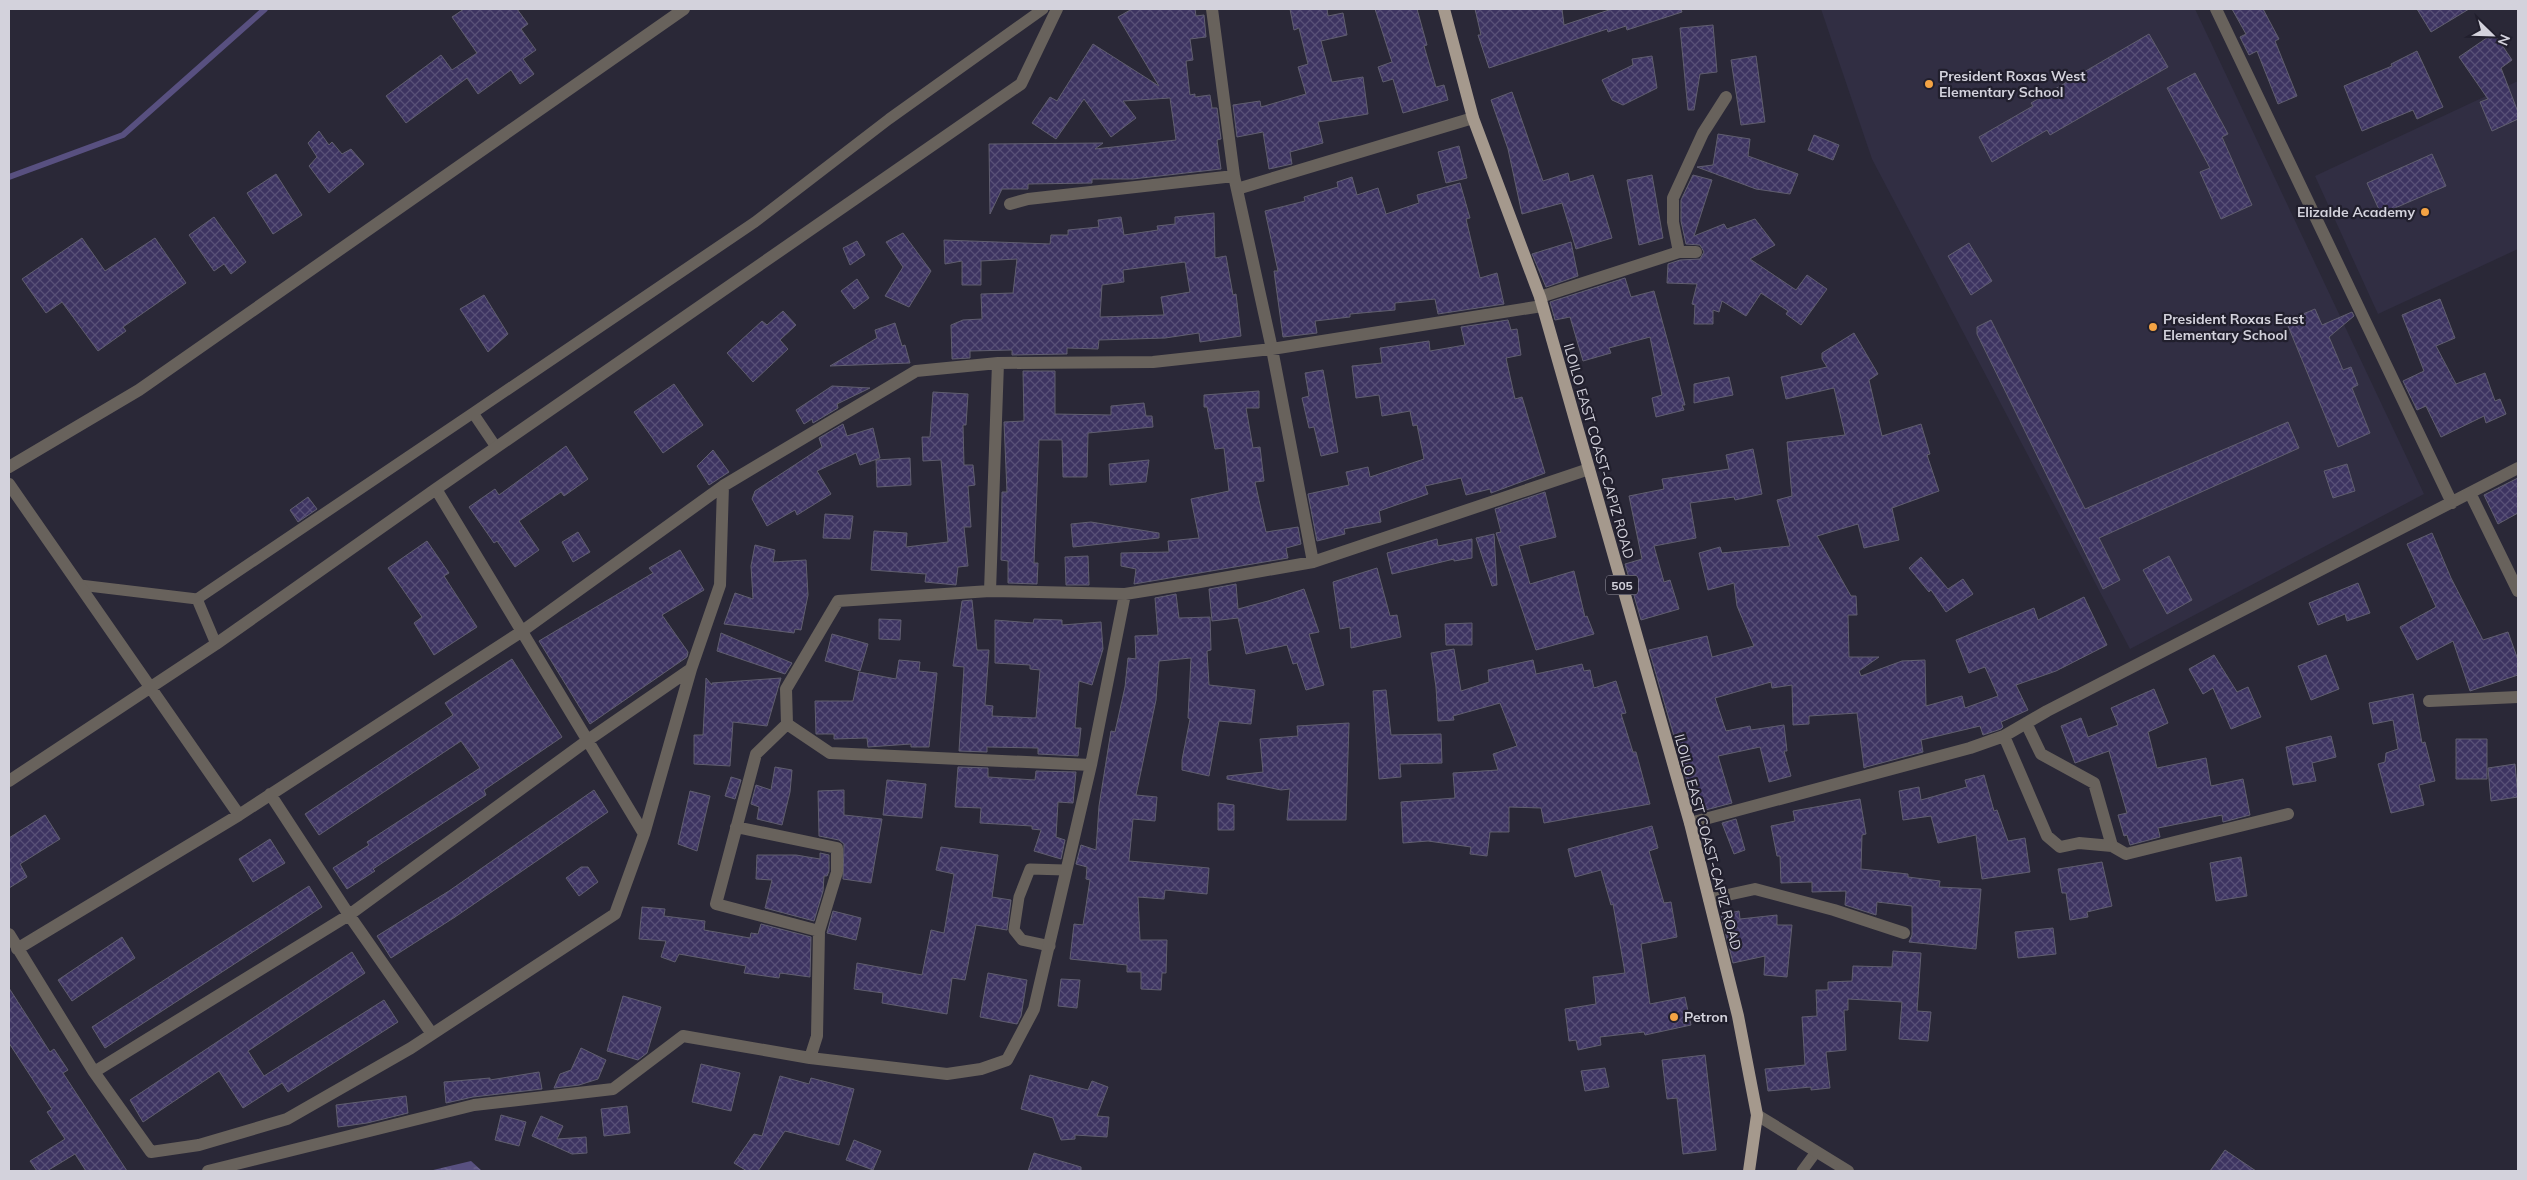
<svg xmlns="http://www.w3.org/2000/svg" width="2527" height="1180" font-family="Mulish,sans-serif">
  <defs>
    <pattern id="water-ripples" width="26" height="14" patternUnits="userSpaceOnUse" patternTransform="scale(1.25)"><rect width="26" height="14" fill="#585080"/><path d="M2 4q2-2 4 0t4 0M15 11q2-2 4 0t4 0" fill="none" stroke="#6f6891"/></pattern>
    <pattern id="building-cross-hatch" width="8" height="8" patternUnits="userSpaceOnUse" patternTransform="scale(1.25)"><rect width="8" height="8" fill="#3d3461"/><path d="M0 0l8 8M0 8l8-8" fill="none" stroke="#585077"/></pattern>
  </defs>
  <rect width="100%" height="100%" fill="#2a2837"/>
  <path fill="#312e43" d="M1821,9H2195L2424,494L2130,649L1872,159Z
    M2518,81V249L2378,314L2315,176Z"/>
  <path fill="url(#water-ripples)" d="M471,1161L482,1171H429Z"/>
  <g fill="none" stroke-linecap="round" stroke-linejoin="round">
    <path stroke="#585080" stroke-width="6" d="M9,177L123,135L265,9"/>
  </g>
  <path fill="url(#building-cross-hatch)" stroke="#605e6f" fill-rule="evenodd" d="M464,9H517L528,24L521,29L536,50L523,59L534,74L520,84L511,70L478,94L467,78L406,123L386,96L441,55L452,70L477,53L452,17Z
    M1132,9H1195L1196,16L1204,15L1206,37L1190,39L1193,60L1186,61L1190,95L1195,94V97L1210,95L1212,108H1217L1221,139L1217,140L1221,169L1133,179H1092V183L1028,184V189H1002L990,214L989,144L1103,143L1095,149L1176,140L1170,98L1123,101L1136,118L1111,137L1084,99L1056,139L1032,123L1050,97L1057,101L1093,44L1159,86L1118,17Z
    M1290,9H1327L1328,16L1343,13L1347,35L1321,41L1332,82L1363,77L1368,114L1318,122L1323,143L1290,152L1292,164L1269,169L1263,132L1237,137L1233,105L1260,101L1261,107L1306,94L1298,67L1308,64L1299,28L1294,30Z
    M1375,9H1417L1427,45L1424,46L1436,87L1444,85L1448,100L1403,113L1393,79L1383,82L1378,67L1392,62Z
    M1475,9H1562L1564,25L1612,9H1681L1682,12L1627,30L1626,26L1608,32L1607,29L1489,68L1478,35H1481Z
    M2232,9H2263L2279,39L2275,41L2297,96L2278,104L2257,51L2249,55L2240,37L2246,34Z
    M2417,9H2469L2431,32Z
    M1713,25L1717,72L1700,74L1694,110H1688L1680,28Z
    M2494,33L2512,60L2501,68L2518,112V119L2492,131L2480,102L2488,99L2459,57Z
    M2149,34L2168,67L2050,135L2047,130L1992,162L1979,137L2033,106L2031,103Z
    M2417,51L2443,107L2417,119L2413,110L2362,131L2344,86L2392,66L2391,64Z
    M1652,56L1657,88L1623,105L1612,100L1602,80L1633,65L1632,59Z
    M1756,56L1765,122L1741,125L1731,60Z
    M2195,73L2228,134L2222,137L2252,205L2221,219L2200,172L2210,168L2167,88Z
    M1512,92L1543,181L1568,173L1570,182L1593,175L1612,238L1576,249L1562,203L1522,214L1508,149L1491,100Z
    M319,131L329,145L332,142L342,154L351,149L364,164L329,193L309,166L317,157L308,143Z
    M1718,134L1750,139L1748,156L1798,174L1790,194L1756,189L1697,167L1713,165Z
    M1814,135L1839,145L1833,160L1808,150Z
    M1459,146L1467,178L1446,183L1438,152Z
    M2432,154L2446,186L2381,214L2367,183Z
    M276,174L302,215L273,234L247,193Z
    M1652,175L1663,238L1639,245L1627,180Z
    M1693,175L1712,180L1694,236L1724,224L1727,229L1755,219L1775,245L1750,259L1796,290L1807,275L1827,289L1801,325L1786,314L1788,311L1761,293L1746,316L1722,301L1719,312L1713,310V324H1694L1695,305L1692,304L1697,284L1667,283L1668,264L1680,260L1700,259L1704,252L1700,245L1686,244L1681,221V200Z
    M1352,177L1357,195L1378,188L1386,214L1419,203L1417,195L1460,183L1470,218L1466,219L1480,278L1497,273L1504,304L1438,314L1435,299L1395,303V310L1350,314V317L1315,321L1317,333L1283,337L1274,271H1278L1265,211L1305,201L1304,197L1338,187L1337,182Z
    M1214,213L1215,258L1226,256L1233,295L1236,294L1241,336L1200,342L1199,333L1165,338L1099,340L1098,349L1067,348V354L1012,355V350L970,351V358L952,359L951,325L963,320L982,319L981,294L1013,293L1017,259L981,261V285H962V261L945,264L944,240L1050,244L1051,235H1068V230L1099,227L1098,220L1121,217L1124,235L1158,230L1157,226L1175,224V217ZM1185,262L1190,292L1161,297L1164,315L1100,317L1102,285L1124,282L1123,270Z
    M214,217L246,262L231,274L224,264L214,271L189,235Z
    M903,233L931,271L909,307L885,296L903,267L886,242Z
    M82,238L105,271L155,238L186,283L123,327L126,331L98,351L62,302L46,313L22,279Z
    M857,241L865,255L850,265L843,248Z
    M1571,242L1578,276L1546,287L1532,254Z
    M1969,243L1992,281L1971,295L1948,256Z
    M1625,278L1631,297L1654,291L1685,405H1682L1684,410L1656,417L1652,398L1662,395L1650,337L1609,348L1611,353L1583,361L1570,317L1555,320L1550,302Z
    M857,279L869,298L854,309L841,291Z
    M484,295L508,334L488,352L460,309Z
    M2440,299L2455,338L2436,346L2456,384L2485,373L2495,401L2500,399L2506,414L2486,423L2484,416L2441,437L2426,406L2417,410L2403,381L2424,371L2402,315Z
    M2315,309L2322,325L2352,312L2354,316L2329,337L2343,370L2351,367L2358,385L2352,388L2370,433L2338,447L2286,321Z
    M783,311L796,325L780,340L788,349L753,382L727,353L762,321L767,325Z
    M1508,320L1511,330L1517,329L1521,355L1506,358L1515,399L1522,397L1545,473L1491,493L1490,489L1466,495L1461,478L1425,486L1428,494L1379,511L1381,522L1344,529L1345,534L1317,541L1308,494L1349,485L1346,472L1368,467L1370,477L1424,459L1417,425L1413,426L1410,411L1382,416L1379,395L1356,398L1352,366L1382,363L1380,348L1429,341L1430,351L1465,345L1461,327Z
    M1991,320L2085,509L2288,422L2299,448L2099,538L2120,580L2103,589L1977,334V327Z
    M895,323L902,346L905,345L910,363L830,366L877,338L875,330Z
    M1854,333L1878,374L1869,380L1882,436L1921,424L1930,454L1927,455L1939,491L1892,508L1899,540L1864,548L1858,524L1817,536L1851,596H1856L1857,615H1848L1849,657H1879L1859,671L1861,676L1902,661L1925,660L1926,706L1962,696L1965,708L1998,696L1985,667L1969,673L1956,640L2034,608L2038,620L2084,597L2107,645L2056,671L2016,685L2028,710L2001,722L2003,727L2001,729L1983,735L1980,726L1921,740L1923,752L1866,767L1864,768L1857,713L1809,716V724L1793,725L1792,685L1772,688L1771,682L1715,698L1726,731L1750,726L1751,730L1784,725L1787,751H1784L1791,776L1769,782L1760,747L1718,756L1732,803L1702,811L1693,779L1687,781L1649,650L1707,636L1712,657L1754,646L1737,606L1734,583L1708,590L1699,553L1720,547L1722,553L1790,546L1777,500L1792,496L1787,442L1845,435L1834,388L1786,399L1781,377L1827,367L1822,359V353Z
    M1323,370L1338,452L1321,456L1314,427L1309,428L1302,398L1309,396L1305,373Z
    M1023,371H1055V414L1111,415V406L1144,403L1146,416H1152L1153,427L1088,433L1087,477H1063L1062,440H1039L1034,563H1038L1037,584L1008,583V561L1001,560L1002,492H1007L1004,422L1024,421Z
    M1729,377L1733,395L1694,403V384Z
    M674,384L703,425L663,453L634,412Z
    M832,386L870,388L837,404L838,408L813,423L812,419L804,424L796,410Z
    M1259,391V408H1246L1253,448L1260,447L1264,481L1255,482L1266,532L1298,527L1301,544L1286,548L1288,558L1134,584L1136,569L1121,566V553L1169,552L1168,541L1199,538L1191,499L1229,491L1224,448L1215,449L1207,407H1204V395Z
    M933,392L968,394L966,425H963L964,465H973L975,485L968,486L971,527H964L968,566L958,567L956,585L925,582L926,574L871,570L874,531L907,533L906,547L948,542L941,460L923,461L922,437H930Z
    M843,424L847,436L873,428L880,458L860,465L856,453L817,471L831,494L797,515L795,510L767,526L752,499L755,491L822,447L819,438Z
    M566,446L588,479L564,496L561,492L519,521L539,550L515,567L497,541L494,543L469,507L495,489L499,495Z
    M1753,449L1762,494L1735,500L1734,497L1690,503L1696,538L1654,546L1664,582L1670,580L1679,609L1641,620L1625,564L1642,559L1629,496L1664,489L1662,479L1729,469L1726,455Z
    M713,450L729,472L709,485L697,466Z
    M910,458L911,485L877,487L876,460Z
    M1149,460L1146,482L1110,485L1109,464Z
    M2347,464L2355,491L2333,498L2324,471Z
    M2518,478V513L2498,524L2484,495Z
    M1545,492L1556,537L1519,546L1530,584L1574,571L1585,617L1587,616L1594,634L1536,650L1496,533L1501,532L1495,509Z
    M308,497L317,509L298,522L290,510Z
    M825,514L853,516L850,539L823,538Z
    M1091,522L1159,533V538L1073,547L1071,524Z
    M578,532L590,552L573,562L562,542Z
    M2432,533L2451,578L2483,640L2508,632L2518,660V675L2470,691L2453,641L2417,660L2400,627L2436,607L2407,544Z
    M1494,534L1497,585L1492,586L1476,538Z
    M1437,539L1438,546L1472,539V558L1454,561V559L1392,574L1387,553Z
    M427,541L449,573L444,576L477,627L434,655L414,623L422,617L388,568Z
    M755,545L775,550L773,562L806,560L808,595L801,630L795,629L794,633L724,624L735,593L753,599L751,566Z
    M680,550L704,590L662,615L688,652L687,657L590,724L539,641L653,573L649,568Z
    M1088,556L1089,585H1066L1065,557Z
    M2169,556L2192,600L2167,614L2143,570Z
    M1921,557L1948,589L1963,579L1973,594L1946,612L1931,590L1929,592L1909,568Z
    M1377,568L1390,616L1397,615L1401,637L1351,648L1350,627L1340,629L1333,582Z
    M2358,583L2370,613L2347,621L2345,614L2318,625L2309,603Z
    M1236,584L1238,609L1268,601L1304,589L1319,632L1309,634L1324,685L1306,690L1297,663L1293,664L1287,645L1246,654L1238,618L1212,621L1209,589Z
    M1176,594L1179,618L1210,617L1211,650L1207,651L1209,685L1255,690L1251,724L1219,721L1209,776L1182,770V760L1190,719L1188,718L1191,658L1159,661L1156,700L1136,795L1157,797L1155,821L1133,819L1129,861L1209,868L1207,894L1165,890L1164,899L1138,897L1140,940H1167L1166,973H1162L1161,990L1141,989V972H1127V965L1070,959L1074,924L1083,925L1090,880L1086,879L1087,867L1076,864L1081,845L1096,850L1099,806L1111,731L1115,732L1125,687L1128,658L1136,659L1135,636L1158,635L1155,598Z
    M972,600L977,650H989L985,705L993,706L992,716L1036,718L1040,670L1030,669V665L995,663V620L1033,623L1034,619L1062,620V625L1101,622L1103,649L1092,685L1079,681L1075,728H1081L1078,756L1038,754V748L987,747V752L959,751L964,667L953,666L962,601Z
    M879,619L901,620L900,640L879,639Z
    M1472,623V645H1446L1445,624Z
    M721,633L792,663L785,674L717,651Z
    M832,634L868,644L860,671L825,661Z
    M1454,649L1461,691L1489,682L1488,670L1533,660L1536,674L1582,664L1584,671L1590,670L1594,688L1616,681L1626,713L1621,714L1633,752H1636L1650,804L1544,823L1541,808L1509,807V832H1490L1487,856L1470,854L1471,847L1428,841L1403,843L1401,802L1455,798L1453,773L1498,770L1493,754L1517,746L1500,703L1453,716L1454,720L1438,721L1436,687L1431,653Z
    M2214,655L2237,692L2248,687L2261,717L2231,729L2213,688L2203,694L2189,669Z
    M2326,655L2339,689L2311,700L2298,666Z
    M512,659L562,737L484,790L486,795L373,869L375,871L347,889L333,868L369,845L367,842L480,768L461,741L319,835L305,814L453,715L445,703Z
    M899,660L920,662L919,671L937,673L929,747H911V744L868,747L867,738L834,739V734H816L815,701H853L859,672L896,679Z
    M706,678L712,685V683L781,678L767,726L733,722L730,766L694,764V735H703Z
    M2154,689L2168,723L2148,732L2157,768L2206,758L2211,786L2243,779L2250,815L2223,822L2222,815L2158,828L2160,837L2130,845L2127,835L2124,836L2118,815L2127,813L2109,751L2075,763L2061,726L2081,718L2088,737L2118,725L2111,708Z
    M1386,690L1391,735L1441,734L1442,763L1400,764L1401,777L1379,779L1373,691Z
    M2413,694L2422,743L2425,742L2435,781L2419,785L2424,805L2391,813L2378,764L2385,762L2386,753L2398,749L2393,720L2373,724L2369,703Z
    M1349,723L1346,820H1287L1290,789L1281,790L1227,779V776L1263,772L1260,739L1298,736L1297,726Z
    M2331,736L2336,757L2312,763L2316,781L2293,785L2286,747Z
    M2456,739H2487V779H2456Z
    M2515,764L2518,797L2491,801L2488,768Z
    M775,767L792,770L790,792L782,825L757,819L759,807L751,804L756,785L771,790Z
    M958,767L988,768V777L1035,780L1036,771L1076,772L1073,803L1058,802L1056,837L1065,840L1061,859L1034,851L1041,830L1032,829V826L980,823L981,808L955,807Z
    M1984,775L1994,811L1997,810L2008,841L2025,838L2030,872L1982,879L1976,835L1938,843L1931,816L1903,820L1899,791L1919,787L1921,800L1967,787L1965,780Z
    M731,777L741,780L735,799L725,796Z
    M887,780L926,784L922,818L883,815Z
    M594,790L608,812L455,917L391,958L377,936L449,891Z
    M844,790V815L882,819L871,883L843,879L844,844L839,840L819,836L818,791Z
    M690,791L710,796L697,851L678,844Z
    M1860,799L1866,834L1862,835L1861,869L1908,874V877L1940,881L1939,887L1981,889L1976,949L1909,942L1912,935V906L1877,902L1876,915L1845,905L1846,891L1812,892V882L1781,883L1780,856H1777L1771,826L1795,821L1793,811Z
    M1218,803L1234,805V830H1218Z
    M45,815L60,839L20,864L27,877L9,888V838Z
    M1736,819L1745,850L1734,854L1722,823Z
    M1652,826L1658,848L1649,851L1664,903L1671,902L1677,937L1641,944L1650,1004L1685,997L1691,1025L1645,1035L1644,1032L1600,1037L1601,1045L1578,1050L1576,1040L1569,1041L1565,1009L1596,1004L1593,977L1625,973L1613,904L1611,905L1601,870L1575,877L1568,849Z
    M270,839L285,863L253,882L239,859Z
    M941,847L998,855L992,897L1011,900L1007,930L976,925L965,980L952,978L947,1014L882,1003L883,993L854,989L857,963L922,975L931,930L944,933L954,874L936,870Z
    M820,853L829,855V871L827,876H824L823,891L814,921L765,908L772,880L756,879L757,855H796L820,859Z
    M2241,857L2247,896L2216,901L2210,863Z
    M2102,862L2112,906L2087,912L2088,917L2070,920L2066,893H2062L2058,869Z
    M581,867H588L598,882L579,896L566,878Z
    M309,886L322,907L105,1048L92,1027Z
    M642,907L665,909L664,916L705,921L704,930L750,938L751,933L758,934L761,924L811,937L810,977L780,973L779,978L744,973L746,966L679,954L675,962L661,957L666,941L639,939Z
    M833,911L861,918L856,940L827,933Z
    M1739,911L1740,919L1777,915V925H1792L1787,977L1764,975L1765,956L1733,963L1721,915Z
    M2053,928L2056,954L2018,958L2015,932Z
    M122,937L135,958L72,1001L58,980Z
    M1893,951L1921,953L1917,1011L1931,1012L1928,1041L1899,1039L1902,1002L1848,999V1010H1844L1846,1050L1826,1052L1830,1088L1811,1090V1087L1768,1091L1765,1069L1805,1065L1802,1017L1817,1016L1816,990H1828V982L1852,981L1853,966L1892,967Z
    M352,952L365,973L248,1051L264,1076L384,1000L398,1022L288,1092L282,1083L243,1108L219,1071L143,1122L130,1100Z
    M988,973L1027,980L1021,1016L1017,1024L980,1017Z
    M1061,979L1080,980L1077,1008L1058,1006Z
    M9,988L50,1052L54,1049L68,1070L63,1073L127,1171H86L75,1154L47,1171H37L30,1161L65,1139L47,1112L52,1109L9,1043Z
    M623,996L661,1007L647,1053L638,1060L607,1051Z
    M581,1048L606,1060L598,1079L579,1085L554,1088L560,1074L571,1070Z
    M1705,1055L1716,1150L1683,1154L1677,1098L1667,1099L1662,1060Z
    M701,1064L740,1073L731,1111L692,1102Z
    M1605,1068L1609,1087L1585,1091L1581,1071Z
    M539,1072L542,1089L473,1097L446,1103L444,1082L490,1078V1080Z
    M1030,1075L1088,1090L1092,1081L1108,1087L1097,1116L1109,1117L1107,1137L1075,1135V1139L1061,1140L1053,1118L1021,1109Z
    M780,1076L809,1084L811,1078L854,1089L839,1145L785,1131L758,1171H747L734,1163L754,1134L762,1136Z
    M406,1096L408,1113L367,1123L338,1127L336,1105Z
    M627,1106L630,1133L604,1136L601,1109Z
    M501,1115L526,1122L519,1146L495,1140Z
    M541,1116L563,1126L557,1139L586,1137L587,1153L572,1154L532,1136Z
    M854,1140L881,1151L873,1170L846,1160Z
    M2225,1150L2256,1171H2210Z
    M1034,1153L1081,1167V1171H1028Z"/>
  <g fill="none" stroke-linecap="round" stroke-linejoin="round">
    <path stroke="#68625c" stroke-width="11" d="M473,413L755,222L889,119L1043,9
      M80,585L197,599L473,413L496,447
      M197,599L216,644
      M1050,946L1022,940L1014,930L1019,897L1030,869L1065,870
      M1802,1171L1816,1152"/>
    <path stroke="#68625c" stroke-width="12" d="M1212,9L1234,176L1272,349L1313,562
      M2216,9L2452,503
      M1237,189L1473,118
      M1010,204L1028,199L1234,176
      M1679,252L1673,222V198L1703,133L1726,97
      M1540,297L1679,252H1696
      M9,467L139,390L684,9
      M9,484L239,815
      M436,489L644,834
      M2470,493L2518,591
      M990,591L998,363
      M2429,701L2518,697
      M787,724L830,753L1091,765
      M2004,736L2047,836L2060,847L2079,843L2112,846L2094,783L2041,754L2026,723
      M9,781L216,644L436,489L1021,84L1057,9
      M270,794L349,915L432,1034
      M1690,823L1970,748L2004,736L2047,711L2518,468
      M736,827L837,848V872L819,931L817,1036L810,1058
      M2112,846L2126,854L2288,814
      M1709,899L1755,889L1834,910L1904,933
      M819,931L716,904L756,754L787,724L786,689L838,601L990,591L1125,594L1200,582L1313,562L1589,469
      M9,934L94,1072L349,915L588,740L691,669L720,585L723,486
      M17,949L239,815L521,632L723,486L916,371L998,363L1153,362L1272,349L1542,306
      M94,1072L151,1152L199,1145L287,1119L411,1048L615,914L644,834L691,669
      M1757,1115L1848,1171
      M208,1171L474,1105L613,1089L683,1036L810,1058L947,1074L981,1069L1007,1060L1034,1009L1091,765L1125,594"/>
    <path stroke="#a5998d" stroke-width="12" d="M1444,9L1473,118L1540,297L1690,823L1738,1016L1757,1115L1749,1171"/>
  </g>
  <g fill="#f4a344" stroke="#211f2d" stroke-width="2">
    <circle cx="1929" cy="84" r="5"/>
    <circle cx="2425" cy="212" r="5"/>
    <circle cx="2153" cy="327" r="5"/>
    <circle cx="1674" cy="1017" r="5"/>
  </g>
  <g text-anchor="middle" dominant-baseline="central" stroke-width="4.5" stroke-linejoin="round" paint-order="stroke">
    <rect fill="#211f2d" stroke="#9e9ca8" stroke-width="1" x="1606" y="575.5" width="32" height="19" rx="4"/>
    <g font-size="12" font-weight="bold" fill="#d3d2dc">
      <text x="1622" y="585">505</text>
    </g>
    <g font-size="14" font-weight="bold" fill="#d3d2dc" stroke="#211f2d" text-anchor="start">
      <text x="1939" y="76">President Roxas West<tspan x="1939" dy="16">Elementary School</tspan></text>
      <text x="2415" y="212" text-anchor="end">Elizalde Academy</text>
      <text x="2163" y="319">President Roxas East<tspan x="2163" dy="16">Elementary School</tspan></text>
      <text x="1684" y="1017">Petron</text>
    </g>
    <g font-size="14" fill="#d3d2dc" stroke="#211f2d">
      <text transform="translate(1599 451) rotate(74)">ILOILO EAST COAST-CAPIZ ROAD</text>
      <text transform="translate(1708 842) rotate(75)">ILOILO EAST COAST-CAPIZ ROAD</text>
    </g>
  </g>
  <rect width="2527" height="1180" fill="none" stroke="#d3d2dc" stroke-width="20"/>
  <g transform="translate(2492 35) rotate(113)" stroke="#211f2d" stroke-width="4" paint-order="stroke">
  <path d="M0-4L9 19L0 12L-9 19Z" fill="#d3d2dc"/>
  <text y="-8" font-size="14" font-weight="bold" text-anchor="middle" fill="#d3d2dc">N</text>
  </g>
</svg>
